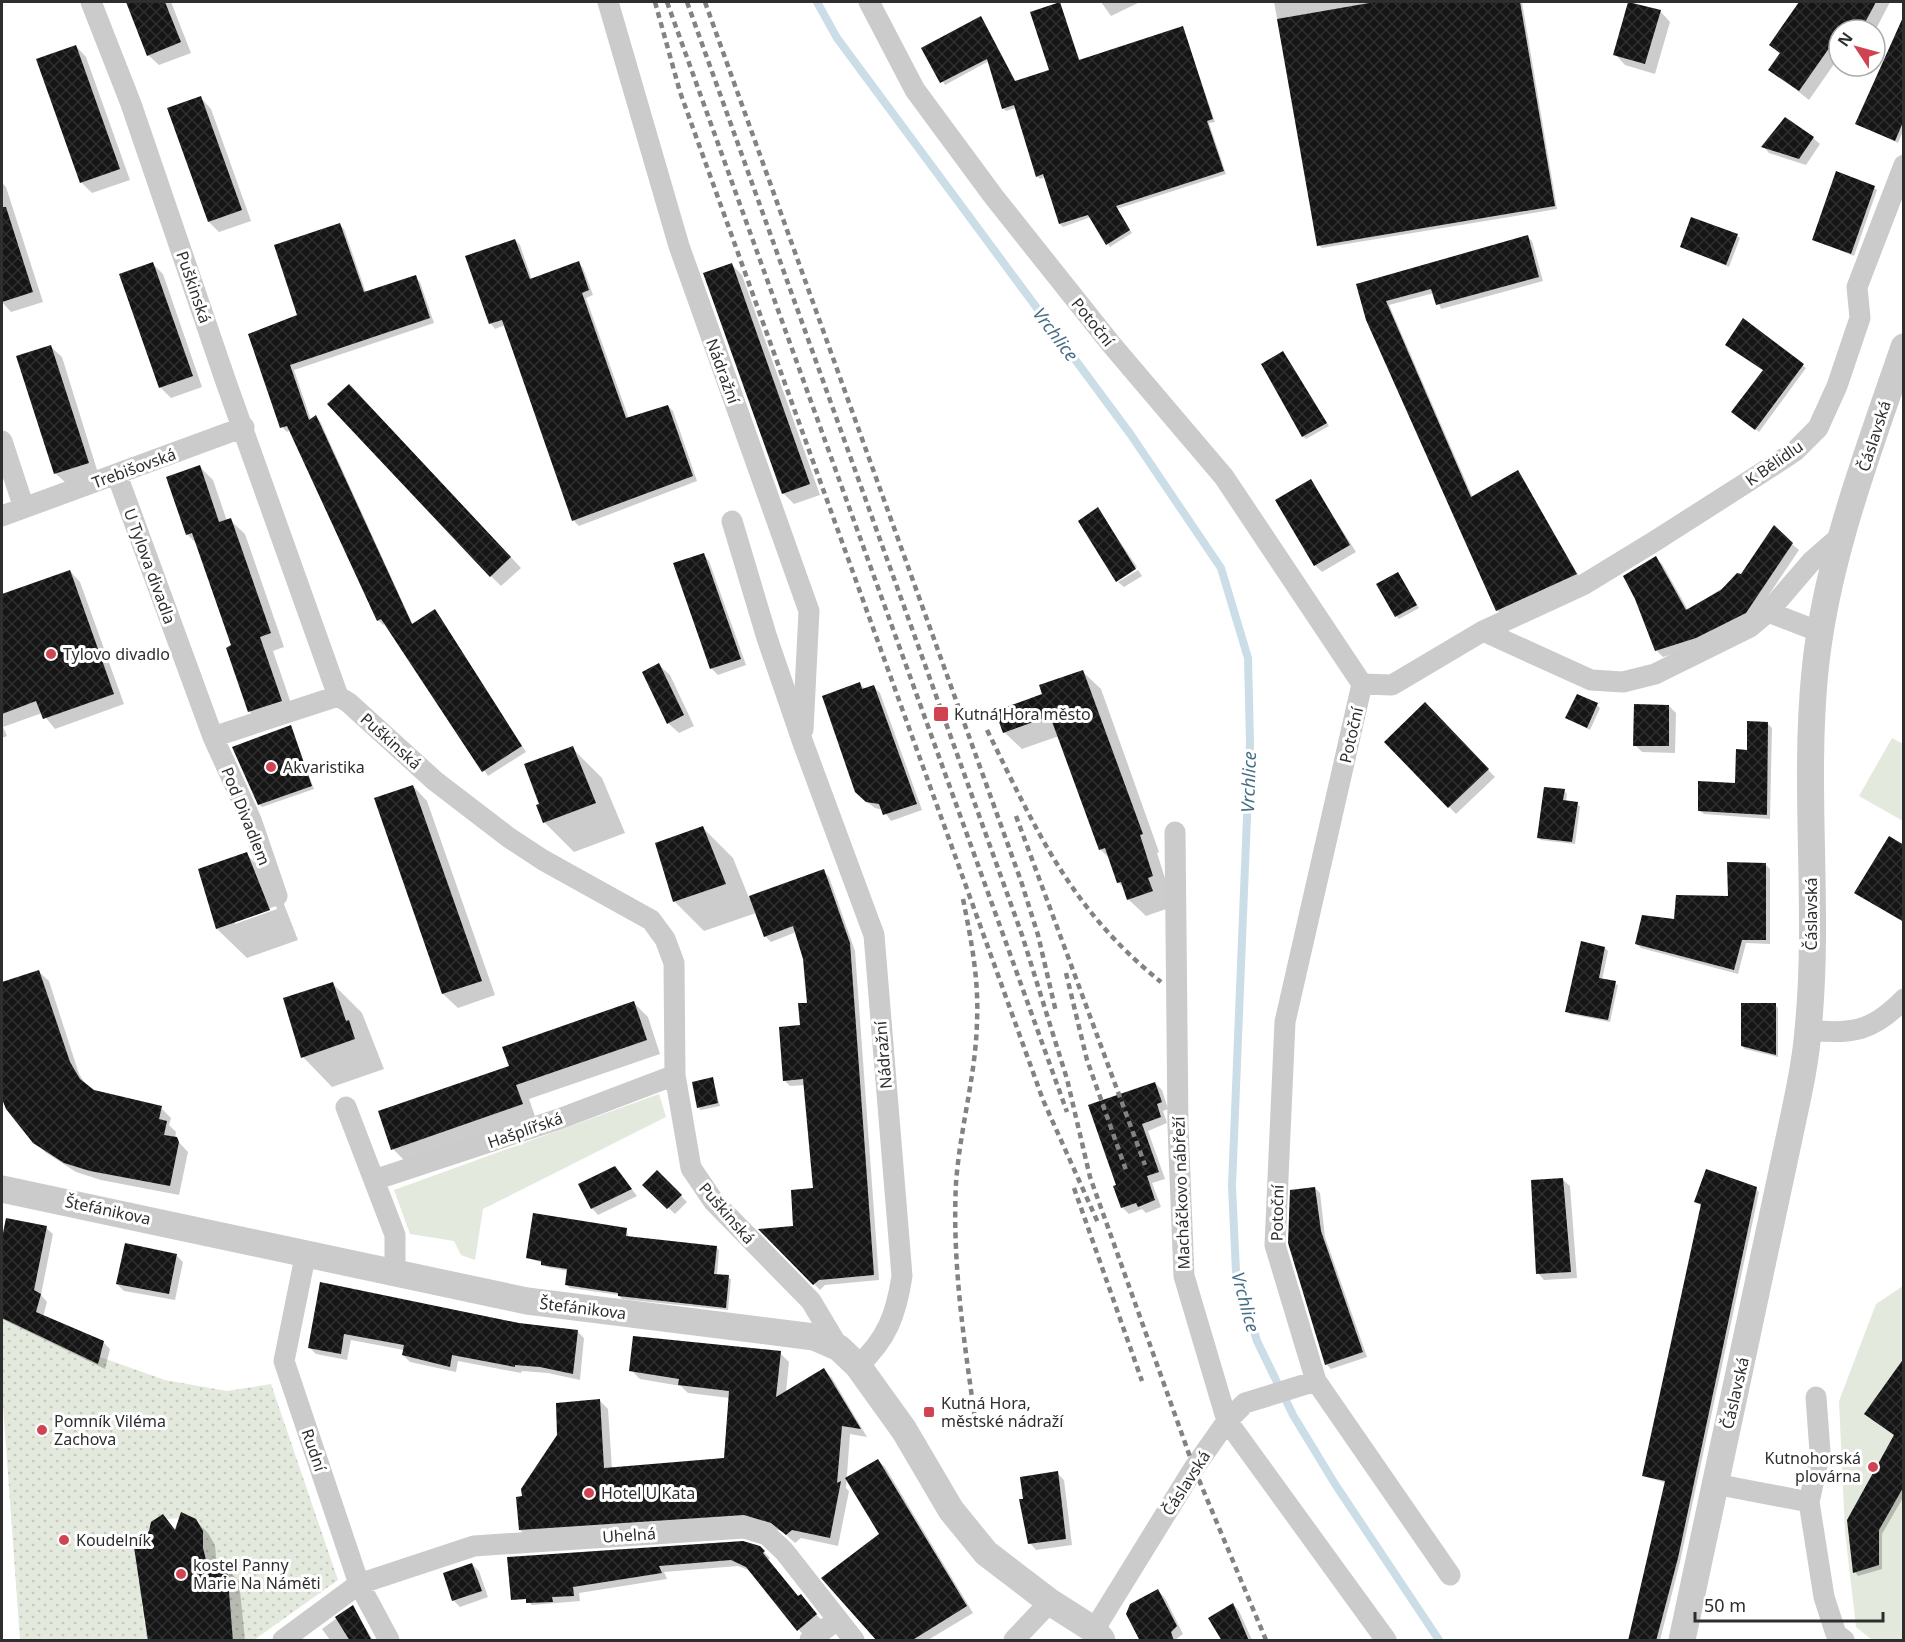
<svg xmlns="http://www.w3.org/2000/svg" width="1905" height="1642" font-family="'Noto Sans',sans-serif">
  <defs>
    <pattern id="park-dots" width="8" height="8" patternUnits="userSpaceOnUse" patternTransform="scale(1.5)"><rect width="8" height="8" fill="#e4e9dd"/><path d="M2 2h.1M6 6h.1" fill="none" stroke="#c4c8be" stroke-width="1.8" stroke-linecap="round"/></pattern>
    <pattern id="building-cross-hatch" width="8" height="8" patternUnits="userSpaceOnUse" patternTransform="scale(1.5)"><rect width="8" height="8" fill="#151515"/><path d="M0 0l8 8M0 8l8-8" fill="none" stroke="#2f2f2f"/></pattern>
  </defs>
  <rect width="100%" height="100%" fill="#fff"/>
  <path fill="#e4e9dd" d="M1892,738L1903,744V821L1859,796Z
    M659,1094L666,1117L483,1209L475,1260L461,1255L454,1241L410,1234L394,1190Z
    M1903,1286V1640H1872L1856,1627L1845,1532L1839,1401L1876,1304Z"/>
  <path fill="url(#park-dots)" d="M2,1318L96,1363L100,1357L165,1380L227,1391L271,1384L338,1580L254,1640H233L226,1567L201,1569L181,1513L179,1518L167,1519L140,1560L136,1561L143,1577L138,1578L139,1582H143L147,1603L142,1604V1608L148,1607L150,1619L144,1620L145,1624L151,1623L152,1635L147,1636L148,1640H20L2,1391Z"/>
  <path fill="#0003" fill-rule="evenodd" d="M127,2H171L191,53L159,65L148,55Z
    M1101,2H1140L1111,16Z
    M1274,2H1522L1557,209L1322,248L1319,245Z
    M1630,2L1660,11L1670,22L1655,74L1625,65L1615,54Z
    M1823,2H1890L1875,31L1839,30V57L1809,100L1770,69L1781,55L1771,45L1812,33Z
    M1059,4L1080,61L1183,28L1215,122L1209,123L1226,174L1117,209L1132,233L1110,247L1091,217L1063,227L1060,224L1045,177L1040,179L1037,176L1016,108L1006,111L1003,108L989,61L945,85L923,49L983,21L1016,82L1050,71Z
    M76,46L86,57L130,180L92,193L82,183L38,60Z
    M1904,46V129L1898,143L1857,123Z
    M201,98L211,109L251,221L219,232L209,222Z
    M1813,138L1820,144L1806,165L1769,153L1763,146Z
    M2,183L6,187L43,302L11,312L2,302Z
    M1874,188L1877,190L1854,256L1813,239Z
    M339,224L344,229L366,293L415,277L420,282L434,323L294,370L311,420L316,417L320,421L413,625L439,616L526,752L488,776L386,623L383,625L378,620L290,430L287,432L282,427L250,334L299,315Z
    M1737,236L1740,238L1729,267L1681,246Z
    M1527,237L1532,241L1543,281L1441,309L1434,293L1389,305L1473,498L1518,472L1580,578L1501,614L1497,610L1358,285Z
    M515,240L520,245L532,280L578,263L583,268L593,295L586,298L629,419L668,406L673,411L697,481L579,526L574,521L505,325L495,329L491,324L467,257Z
    M153,264L163,274L202,387L171,398L160,387Z
    M732,265L742,275L820,495L794,504L783,493Z
    M1743,320L1806,368L1759,432L1736,414L1764,371L1730,348Z
    M51,347L62,357L98,473L66,483L55,473Z
    M1286,356L1329,426L1306,439L1303,436Z
    M360,396L521,568L501,586L491,576Z
    M199,466L213,480L227,521L230,520L245,534L284,647L273,651L295,715L263,725L249,711L233,646L197,544L187,534Z
    M1311,481L1356,552L1322,572L1315,565L1277,500Z
    M1098,509L1137,567L1117,580Z
    M1792,544L1799,550L1750,623L1704,645L1663,657L1656,650L1655,557L1662,564L1688,610Z
    M703,555L709,561L746,665L718,675L712,669L675,564Z
    M1138,570L1142,576L1124,587L1118,582Z
    M70,571L80,582L124,704L55,729L42,713L3,727L7,736L2,738V616L8,614L2,596Z
    M1400,577L1419,608L1399,619L1396,616Z
    M659,665L670,675L694,726L679,733L668,723Z
    M1083,672L1101,689L1159,852L1157,853L1170,894L1165,895L1169,908L1146,916L1128,899L1125,889L1118,882L1110,859L1100,849L1059,736L1022,749L1004,732L1044,695Z
    M860,684L865,689L873,686L880,693L922,810L891,821L883,810L875,808L863,799Z
    M1425,704L1495,777L1456,814L1386,742Z
    M1597,705L1600,708L1590,730L1567,718Z
    M1669,706L1676,713L1675,753L1642,752L1635,745Z
    M1767,723L1772,728L1770,819L1704,814L1699,810L1737,784L1749,751Z
    M290,727L314,789L262,807L259,804L258,737Z
    M572,748L602,778L625,833L574,852L544,822L541,805Z
    M413,786L427,801L495,995L458,1008L443,994L376,799Z
    M1564,791L1567,794L1566,801L1580,806L1575,844L1541,840L1538,837Z
    M703,828L733,858L749,898L823,871L829,877L855,951L879,1280L825,1285L820,1290L761,1230L795,1228L814,1190L805,1085L790,1086L784,1080L809,1004L805,959L796,932L771,942L765,936L756,913L704,931L674,901Z
    M246,854L276,884L298,940L247,958L217,929ZM276,906L277,909L235,924V921Z
    M1766,865L1770,869V944L1746,943L1738,974L1641,948L1637,944L1676,921L1729,898Z
    M1605,948L1608,951L1602,980L1618,985L1610,1022L1570,1014L1567,1011Z
    M39,972L49,981L79,1074L87,1086L93,1092L161,1108L171,1118L169,1125L176,1132L175,1138L188,1152L179,1195L101,1180L76,1172L45,1152L7,1108L2,1095V984Z
    M332,983L362,1013L384,1069L332,1087L303,1057Z
    M634,1003L648,1017L660,1054L529,1099L536,1119L407,1163L393,1149Z
    M1775,1005L1778,1008V1057L1745,1049L1742,1046Z
    M713,1079L720,1106L701,1110L698,1107Z
    M1155,1083L1162,1090L1168,1109L1163,1111L1167,1123L1148,1131L1165,1179L1152,1183L1161,1207L1146,1213L1142,1209L1129,1214L1122,1207L1117,1186Z
    M657,1172L687,1202L675,1214L644,1185Z
    M621,1175L637,1196L598,1215L592,1208Z
    M1563,1180L1570,1186L1577,1278L1544,1280L1538,1273Z
    M1315,1188L1320,1193L1325,1237L1367,1357L1331,1369L1326,1364Z
    M1756,1189L1759,1192L1680,1562L1660,1640H1628L1666,1483L1644,1476L1702,1206L1695,1202Z
    M7,1220L46,1228L53,1234L41,1295L47,1302L43,1317L103,1342L110,1349L105,1369L2,1319V1245Z
    M626,1229L629,1238L716,1247L719,1250L717,1275L731,1279L728,1310L622,1299L619,1295L570,1288L567,1285L568,1271L546,1267L543,1263L528,1258Z
    M177,1256L183,1262L175,1300L124,1291L117,1284Z
    M321,1284L518,1325L577,1331L584,1338L580,1380L548,1373L522,1371L521,1373L458,1361L456,1372L410,1362L403,1355L404,1350L351,1340L347,1360L316,1354L309,1347Z
    M780,1353L789,1362L786,1392L824,1370L832,1378L867,1437L850,1434L846,1488L849,1491L838,1546L801,1538L795,1543L782,1531L753,1524L529,1538L520,1530L523,1498L599,1400L608,1409L612,1469L726,1460L730,1398L688,1393L681,1386L640,1379L631,1370Z
    M1904,1361V1496L1882,1534V1569L1858,1576L1855,1572L1895,1435Z
    M878,1461L885,1467L973,1613L928,1640H879L881,1534Z
    M1057,1473L1064,1480L1072,1545L1036,1550L1030,1543Z
    M163,1516L176,1530L195,1520L208,1533L215,1545L217,1569L226,1568L239,1581L245,1640H150Z
    M760,1548L770,1558L768,1560L798,1598L801,1596L822,1621L804,1636L751,1571L738,1566L664,1572L667,1579L579,1593L580,1601L532,1605L527,1600L574,1570Z
    M472,1564L479,1571L488,1597L460,1607L453,1600Z
    M1158,1591L1165,1598L1183,1634L1175,1640H1142Z
    M1233,1604L1239,1611L1252,1640H1223Z
    M352,1607L373,1640H330L322,1629Z"/>
  <g fill="none" stroke-linecap="round" stroke-linejoin="round">
    <path stroke="#cbdde7" stroke-width="8" d="M817,2L837,38L1131,435L1221,568L1248,658L1250,743L1232,1186L1236,1272L1257,1341L1293,1415L1335,1484L1439,1640"/>
  </g>
  <path fill="url(#building-cross-hatch)" d="M126,2H165L181,42L147,56Z
    M1060,2L1079,60L1183,26L1213,119L1207,121L1224,171L1116,206L1130,230L1106,245L1088,215L1059,224L1043,174L1036,177L1014,105L1002,109L987,59L940,83L921,48L981,16L1015,81L1049,70L1030,12Z
    M1375,2H1520L1555,206L1317,246L1277,19Z
    M1628,2L1661,10L1645,64L1613,55Z
    M1799,2H1876L1861,30H1839V34L1799,91L1768,70L1780,53L1769,45Z
    M1904,15V120L1895,141L1855,124Z
    M76,45L120,169L80,183L36,59Z
    M201,96L242,210L208,222L167,108Z
    M1785,117L1814,137L1799,159L1761,147Z
    M1836,171L1875,186L1851,254L1812,240Z
    M2,207H6L33,292L2,302Z
    M1691,217L1738,234L1726,265L1680,247Z
    M340,223L364,292L416,275L430,318L290,365L309,420L316,415L412,624L435,609L522,746L482,772L381,619L377,621L287,426L280,428L248,334L297,315L274,245Z
    M1528,235L1539,277L1436,305L1431,289L1386,301L1471,497L1518,470L1577,574L1496,611L1366,320L1356,284Z
    M515,239L530,279L579,261L589,290L582,293L626,418L668,405L693,476L572,521L502,320L489,324L465,256Z
    M153,262L193,376L159,388L119,274Z
    M732,263L810,484L782,494L703,273Z
    M1743,318L1804,364L1755,430L1731,412L1763,370L1725,345Z
    M51,345L89,463L54,474L16,356Z
    M1283,351L1327,423L1302,437L1261,364Z
    M349,384L511,557L490,577L327,404Z
    M200,465L219,522L231,518L271,633L260,637L282,701L248,712L226,648L231,645L192,533L186,535L166,477Z
    M1311,479L1350,545L1314,566L1275,500Z
    M1098,507L1136,569L1116,582L1078,521Z
    M1774,525L1793,543L1746,613L1696,638L1655,651L1635,599L1623,576L1656,556L1686,610L1721,590L1737,573L1741,574Z
    M704,553L741,659L710,669L673,563Z
    M70,570L114,694L43,719L36,701L2,714V594Z
    M1398,572L1417,605L1395,617L1376,584Z
    M659,663L684,715L667,724L642,672Z
    M1083,670L1143,834L1140,835L1153,876L1148,878L1153,891L1127,900L1121,882L1117,883L1105,848L1099,850L1050,716L1003,733L995,711L1042,694L1039,685Z
    M860,682L862,689L874,685L917,804L883,815L879,804L866,802L855,792L822,696Z
    M1577,694L1598,703L1587,728L1565,718Z
    M1425,702L1489,769L1448,808L1384,742Z
    M1634,704L1669,705V746H1633Z
    M1747,721L1768,722L1767,815L1698,811V781L1735,783L1736,749L1747,750Z
    M291,725L312,786L258,805L232,747Z
    M573,746L596,803L543,823L536,805L539,804L524,764Z
    M413,785L482,981L442,994L374,798Z
    M1544,787L1565,789L1563,800L1578,802L1572,842L1537,838Z
    M703,826L726,884L673,902L655,843Z
    M1889,836L1904,845V922L1854,893Z
    M247,852L270,910L216,929L198,869Z
    M1727,862L1766,863V940H1742L1734,970L1635,944L1642,915L1674,919L1676,895L1728,896Z
    M824,869L850,943L874,1275L819,1280L813,1285L758,1229L793,1226L791,1190L813,1188L803,1079L783,1081L779,1027L800,1025L798,1003H807L803,959L793,926L764,937L749,896Z
    M1581,941L1605,947L1599,978L1616,981L1608,1020L1565,1012Z
    M39,970L70,1062L80,1079L94,1090L162,1106L159,1119L167,1121L164,1135L177,1137L179,1142L170,1186L90,1171L64,1163L33,1143L6,1109L2,1099V982Z
    M333,982L346,1021L349,1020L355,1039L301,1058L283,998Z
    M634,1001L647,1040L516,1085L523,1104L391,1150L378,1111L509,1066L502,1047Z
    M1741,1003H1776V1055L1741,1046Z
    M713,1077L718,1103L697,1108L692,1082Z
    M1155,1082L1162,1102L1157,1104L1161,1117L1142,1124L1159,1172L1147,1176L1155,1200L1138,1207L1136,1203L1121,1208L1113,1186L1116,1185L1088,1105Z
    M615,1166L632,1189L591,1209L578,1184Z
    M1706,1169L1757,1187L1678,1558L1656,1641H1628L1665,1481L1642,1476L1701,1204L1694,1202Z
    M657,1170L682,1195L667,1209L642,1185Z
    M1563,1178L1571,1272L1536,1274L1531,1180Z
    M1315,1187L1321,1231L1363,1352L1325,1365L1288,1243L1290,1190Z
    M533,1213L627,1228L626,1236L717,1246L714,1274L729,1275L726,1308L618,1296V1293L565,1285L567,1269L541,1265V1261L526,1258Z
    M6,1218L47,1226L34,1290L41,1294L36,1312L104,1341L98,1364L2,1318V1238Z
    M125,1243L177,1254L169,1294L116,1284Z
    M320,1282L519,1323L578,1330L573,1374L540,1367L515,1365V1367L452,1355L450,1367L402,1355L404,1345L344,1334L341,1354L308,1348Z
    M633,1336L781,1351L776,1397L824,1368L861,1429L842,1426L837,1483L841,1481L830,1538L792,1530L786,1535L771,1523L744,1515L519,1530L516,1497L522,1496L521,1489L557,1435L556,1403L600,1399L604,1468L724,1458L729,1391L678,1385L679,1379L629,1371Z
    M1904,1358V1486L1879,1530V1565L1853,1573L1847,1520L1894,1435L1864,1414Z
    M878,1459L967,1606L911,1641H877L821,1578L879,1534L845,1478Z
    M1058,1471L1066,1539L1028,1544L1019,1499H1023L1020,1477Z
    M181,1512L196,1519L203,1531V1548L208,1568L227,1567L233,1641H148L134,1547L149,1531L151,1522L163,1514L175,1530Z
    M743,1541L760,1546L765,1551L763,1553L798,1596L801,1594L817,1614L797,1631L746,1567L731,1560L659,1566L662,1573L573,1587L574,1596L552,1597L553,1602L526,1603V1599L511,1600L507,1557Z
    M472,1563L482,1591L452,1601L443,1573Z
    M1158,1589L1177,1626L1171,1632L1174,1641H1140L1126,1614L1130,1604Z
    M1233,1603L1249,1641H1222L1208,1618Z
    M353,1605L372,1641H350L335,1617Z"/>
  <g fill="none" stroke-linecap="round" stroke-linejoin="round">
    <path stroke="#cbcbcb" stroke-width="21" d="M91,2L131,104L226,382L338,696L349,703L435,781L508,837L543,860L651,920L665,939L674,963L675,1075L691,1168L714,1202L811,1301L839,1348
      M608,2L679,246L809,611L803,730
      M869,2L915,90L994,197L1111,344L1224,477L1362,684L1285,1022L1275,1245L1316,1381L1450,1575
      M2,441L24,508
      M117,475L213,737L251,820L277,896
      M2,516L244,427
      M732,521L767,638L803,743L874,935L902,1276C896,1315 887,1339 858,1366
      M1768,612L1820,632
      M1483,631L1583,585L1655,541L1774,465L1795,451L1818,428L1837,386L1860,318L1857,287L1904,165
      M1362,684L1392,685L1483,631L1591,680L1623,682L1655,674L1750,627L1768,612L1811,562L1843,534
      M213,737L338,696
      M1175,832L1178,1127L1184,1276L1227,1421L1386,1640
      M1809,1030C1852,1035 1873,1031 1904,999
      M346,1107L395,1235V1272
      M374,1180L559,1119L675,1075
      M306,1252L284,1361L359,1584L389,1640
      M1816,1397L1820,1452L1809,1502L1824,1597L1836,1634L1844,1640
      M1715,1484L1809,1502
      M1094,1630L1194,1468L1227,1421L1245,1403L1316,1381
      M283,1640L359,1584L474,1546L744,1528L767,1535L784,1551L854,1640
      M810,1640L837,1620
      M1014,1640L1050,1602"/>
    <path stroke="#cbcbcb" stroke-width="27" d="M2,1189L527,1301L814,1337L839,1348L858,1366L904,1430L951,1510L986,1553L1050,1602L1094,1630L1102,1640
      M1682,1640L1794,1115C1800,1087 1806,1059 1808,1030C1820,911 1803,790 1815,671C1826,560 1868,452 1904,347"/>
    <path stroke="#838383" stroke-width="4.5" stroke-dasharray="6 4.5" stroke-linecap="butt" d="M655,2L680,92L1043,1100L1099,1225
      M667,2L1067,1112
      M687,2L1022,935L1067,1079L1090,1177L1194,1468L1266,1640
      M705,2L1021,881L1038,935L1056,1012
      M987,730C1037,831 1070,909 1161,982
      M1016,816L1145,1165
      M963,899C971,939 979,979 977,1021C976,1075 960,1128 956,1183C952,1263 964,1340 975,1419
      M1066,973L1087,1060L1127,1173
      M1074,1188L1142,1381"/>
  </g>
  <g fill="#d04452" stroke="#fff" stroke-width="2">
    <circle cx="51" cy="654" r="6"/>
    <rect x="933" y="706" width="16" height="16" rx="3"/>
    <circle cx="271" cy="767" r="6"/>
    <rect x="923" y="1406" width="12" height="12" rx="3"/>
    <circle cx="42" cy="1430" r="6"/>
    <circle cx="1873" cy="1467" r="6"/>
    <circle cx="589" cy="1493" r="6"/>
    <circle cx="64" cy="1540" r="6"/>
    <circle cx="181" cy="1574" r="6"/>
  </g>
  <g text-anchor="middle" dominant-baseline="central" stroke-width="6" stroke-linejoin="round" paint-order="stroke">
    <g font-size="16" fill="#2e2e2e" stroke="#fff">
      <text transform="translate(194 287) rotate(71)">Puškinská</text>
      <text transform="translate(1093 322) rotate(51)">Potoční</text>
      <text transform="translate(723 371) rotate(70)">Nádražní</text>
      <text transform="translate(1874 436) rotate(-72)">Čáslavská</text>
      <text transform="translate(1774 463) rotate(-35)">K Bělidlu</text>
      <text transform="translate(134 468) rotate(-20)">Trebišovská</text>
      <text transform="translate(150 566) rotate(70)">U Tylova divadla</text>
      <text transform="translate(1351 735) rotate(-77)">Potoční</text>
      <text transform="translate(391 741) rotate(42)">Puškinská</text>
      <text transform="translate(246 816) rotate(68)">Pod Divadlem</text>
      <text transform="translate(1811 914) rotate(-90)">Čáslavská</text>
      <text transform="translate(883 1055) rotate(-95)">Nádražní</text>
      <text transform="translate(525 1130) rotate(-19)">Hašplířská</text>
      <text transform="translate(1181 1193) rotate(-92)">Macháčkovo nábřeží</text>
      <text transform="translate(108 1210) rotate(12)">Štefánikova</text>
      <text transform="translate(727 1213) rotate(49)">Puškinská</text>
      <text transform="translate(1277 1213) rotate(-89)">Potoční</text>
      <text transform="translate(583 1308) rotate(7)">Štefánikova</text>
      <text transform="translate(1735 1393) rotate(-77)">Čáslavská</text>
      <text transform="translate(314 1450) rotate(71)">Rudní</text>
      <text transform="translate(1186 1483) rotate(-57)">Čáslavská</text>
      <text transform="translate(629 1535) rotate(-4)">Uhelná</text>
    </g>
    <g font-size="16" fill="#2e2e2e" stroke="#fff" text-anchor="start">
      <text x="63" y="654">Tylovo divadlo</text>
      <text x="954" y="714">Kutná Hora město</text>
      <text x="283" y="767">Akvaristika</text>
      <text x="941" y="1403">Kutná Hora,<tspan x="941" dy="18">městské nádraží</tspan></text>
      <text x="54" y="1421">Pomník Viléma<tspan x="54" dy="18">Zachova</tspan></text>
      <text x="1861" y="1458" text-anchor="end">Kutnohorská<tspan x="1861" dy="18">plovárna</tspan></text>
      <text x="601" y="1493">Hotel U Kata</text>
      <text x="76" y="1540">Koudelník</text>
      <text x="193" y="1565">kostel Panny<tspan x="193" dy="18">Marie Na Náměti</tspan></text>
    </g>
    <g font-size="18" font-style="italic" fill="#456e86" stroke="#fff">
      <text transform="translate(1056 334) rotate(53)">Vrchlice</text>
      <text transform="translate(1248 782) rotate(-88)">Vrchlice</text>
      <text transform="translate(1246 1302) rotate(75)">Vrchlice</text>
    </g>
  </g>
  <rect width="1905" height="1642" fill="none" stroke="#2e2e2e" stroke-width="6"/>
  <g transform="translate(1857 48) rotate(306)"><circle r="28" fill="#ffffff" stroke="#ababab" stroke-width="1.5"/>
  <path d="M0-4.5L10 22L0 15L-10 22Z" fill="#d04452"/>
  <text y="-9" font-size="16" font-weight="bold" text-anchor="middle" fill="#2e2e2e">N</text>
  </g>
  <path d="M1695 1612v9h188v-9" fill="none" stroke="#2e2e2e" stroke-width="3"/>
  <text x="1704" y="1612" font-size="18" fill="#2e2e2e" stroke="#ffffff" stroke-width="4.5" paint-order="stroke">50 m</text>
</svg>
